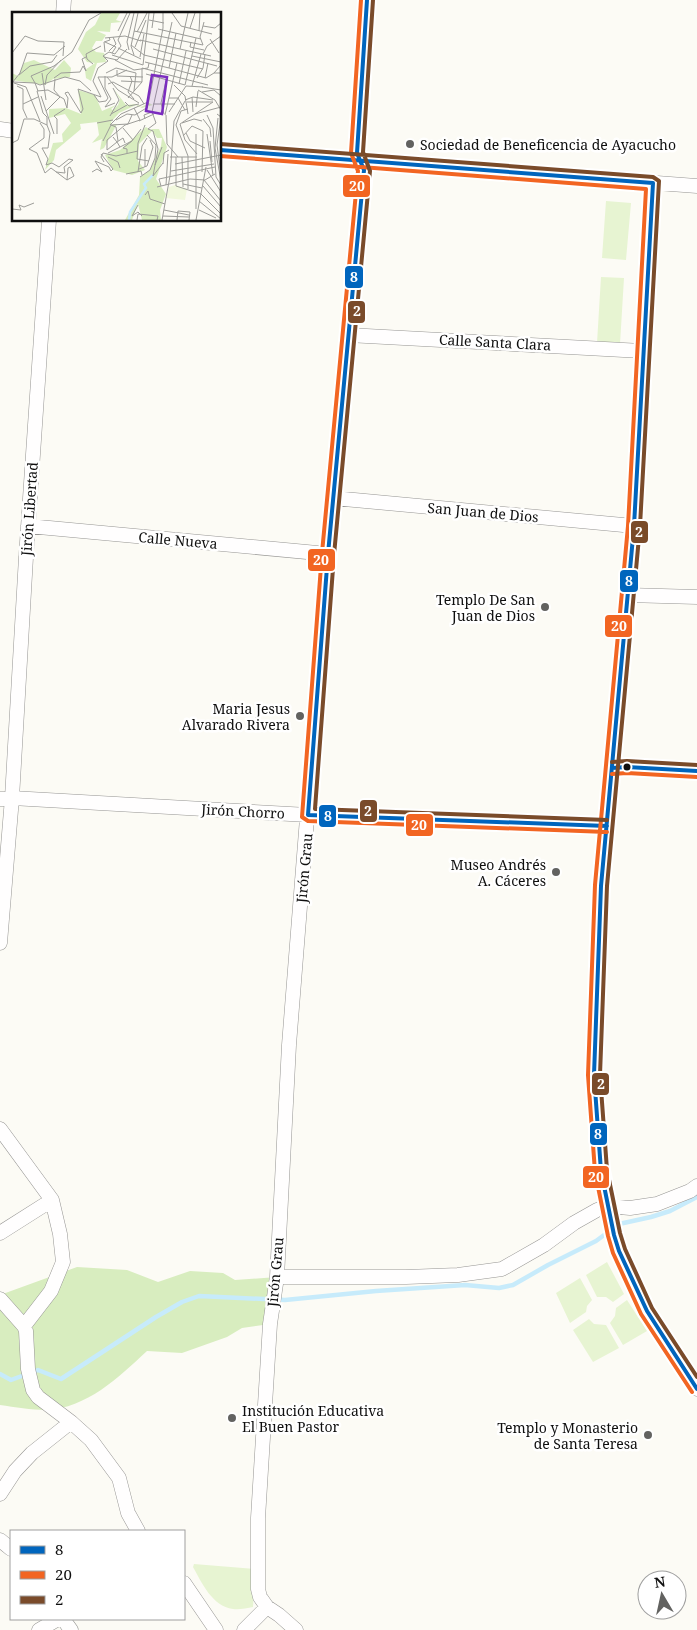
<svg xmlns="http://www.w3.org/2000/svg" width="697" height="1630" font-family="'Noto Serif',serif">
  <rect width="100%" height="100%" fill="#fcfbf5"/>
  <path fill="#e7f4d2" d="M606,201L631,203L626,260L602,258Z
    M601,277L624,278L620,344L597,343Z
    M607,1262L624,1294L613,1302L606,1297H597L586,1275Z
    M580,1278L592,1300L587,1306L586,1312L570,1323L556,1293Z
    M627,1300L647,1331L623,1345L610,1323L615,1316L616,1308Z
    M589,1319L594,1324L606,1325L619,1348L593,1362L573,1330Z
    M194,1564L255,1569L253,1607C247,1608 239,1610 233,1609C212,1606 202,1583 193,1567Z"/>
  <path fill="#d8edbf" d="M77,1267L127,1270L158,1282L190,1271L223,1273L235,1280L277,1277L270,1324L242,1328L227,1337L182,1353L147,1351C118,1378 87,1408 46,1410C31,1410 15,1407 0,1405V1295Z"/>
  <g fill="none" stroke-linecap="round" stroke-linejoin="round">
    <path stroke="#c7ebfb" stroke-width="4.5" d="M0,1374L11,1380L38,1370L61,1379L156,1317L182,1302L199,1296L285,1300L376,1291L465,1285L499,1288L513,1285L548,1265L596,1241L619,1224L651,1217L670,1211L697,1197"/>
    <g stroke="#969593" stroke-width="15">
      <path id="street" d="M63,14L64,0
        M0,129L14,131
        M220,150L697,186
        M653,183L634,526L601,886L594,1075L601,1171L614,1235L619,1251L636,1290L647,1311L697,1389
        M348,335L642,351
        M333,498L634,526
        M28,526L328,554
        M627,595L697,597
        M612,768L627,767L697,771
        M0,799L12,798L308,815L607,826
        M0,943L12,798L26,557L49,220
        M0,1129L52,1200L60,1234L63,1262L51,1291L24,1326
        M0,1233L52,1200
        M277,1277H406L458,1275L502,1269L544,1245L574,1223L597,1210L608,1206L630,1208L657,1204L690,1191L697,1186
        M0,1299L24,1326L26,1331L28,1369L33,1390L38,1397L71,1422L91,1440L119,1478L128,1513L138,1531
        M0,1494L15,1471L32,1453L71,1422
        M0,1540L11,1549
        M184,1583L216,1630
        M267,1607L260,1597L258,1589V1518L270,1324L277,1277L289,1045L328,554L364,170L357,153L367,0
        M63,1619L71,1630
        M39,1630L58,1619
        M244,1630L267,1607L279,1615L296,1630"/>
    </g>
    <use href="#street" stroke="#fffefe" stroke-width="14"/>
    <g stroke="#fff" stroke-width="8">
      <path id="bus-1" d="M367,0L357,153L364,170L328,554L308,815L607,826
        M220,150L653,183L634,526L601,886L594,1075L601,1171L614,1235L619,1251L647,1311L697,1389
        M612,768L627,767L697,771"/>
    </g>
    <g stroke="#fff" stroke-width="8">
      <path id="bus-2" d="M361,0L351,153L358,171L322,553L302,817L308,821L607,832
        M220,156L646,189L628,526L595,885L588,1075L595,1172L608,1236L613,1253L641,1314L692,1392
        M612,774L627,773L697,777"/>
    </g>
    <g stroke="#fff" stroke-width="8">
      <path id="bus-3" d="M373,0L363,152L370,171L334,555L315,809L607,820
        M220,144L653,177L659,181L640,526L607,886L600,1075L607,1170L620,1233L625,1249L652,1308L697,1377
        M612,762L627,761L697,765"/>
    </g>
    <use href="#bus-1" stroke="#0065bd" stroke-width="4"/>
    <use href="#bus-2" stroke="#f26522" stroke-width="4"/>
    <use href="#bus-3" stroke="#7a4b2a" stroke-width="4"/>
  </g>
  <g fill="#626260" stroke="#fff" stroke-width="2">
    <circle cx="410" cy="144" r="5"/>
    <circle cx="545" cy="607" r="5"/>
    <circle cx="300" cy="716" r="5"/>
    <circle cx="556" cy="872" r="5"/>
    <circle cx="232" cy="1418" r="5"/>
    <circle cx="648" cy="1435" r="5"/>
  </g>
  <circle fill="#0f0f0f" stroke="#fff" stroke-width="2" cx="627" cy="767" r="4.5"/>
  <g text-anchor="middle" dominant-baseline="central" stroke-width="5" stroke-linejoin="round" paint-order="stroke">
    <g font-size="14" fill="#0f0f0f" stroke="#fff" text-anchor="end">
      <text x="420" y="144" text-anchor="start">Sociedad de Beneficencia de Ayacucho</text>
      <text x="535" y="599">Templo De San<tspan x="535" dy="16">Juan de Dios</tspan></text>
      <text x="290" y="708">Maria Jesus<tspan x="290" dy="16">Alvarado Rivera</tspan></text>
      <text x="546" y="864">Museo Andrés<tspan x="546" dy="16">A. Cáceres</tspan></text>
      <text x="242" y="1410" text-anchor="start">Institución Educativa<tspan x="242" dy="16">El Buen Pastor</tspan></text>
      <text x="638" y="1427">Templo y Monasterio<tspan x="638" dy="16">de Santa Teresa</tspan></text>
    </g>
    <g font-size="14" fill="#0f0f0f" stroke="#fff">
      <text transform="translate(495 342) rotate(3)">Calle Santa Clara</text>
      <text transform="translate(29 509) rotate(-86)">Jirón Libertad</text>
      <text transform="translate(483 512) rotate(5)">San Juan de Dios</text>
      <text transform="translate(178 540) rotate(5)">Calle Nueva</text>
      <text transform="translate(243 811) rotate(3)">Jirón Chorro</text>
      <text transform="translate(304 868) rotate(-85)">Jirón Grau</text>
      <text transform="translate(275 1272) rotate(-85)">Jirón Grau</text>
    </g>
  </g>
  <g transform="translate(12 12)">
    <rect width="209" height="209" fill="#fcfbf5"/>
    <path d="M89,1H108L104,8L110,10L99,11L98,20L85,19L94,23L90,29H84L80,36L84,40L92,41L94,50L85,51L79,69L74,66L73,58L83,51L75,50L66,37L74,20L83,13ZM22,48L43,58L52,48L59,56L58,65L41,67L33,73L0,68V61L6,64L12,51ZM101,76L114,93L124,92L129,95L137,91L141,93L130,96L124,93L107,101L99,110V113L105,112L92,136L88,138L90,127L80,131L87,123L85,110L68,112L69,117L44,138L42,148L33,158L41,131L51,130L50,122L59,111L53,102L37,106V97L54,96L69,102L66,78L83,83L90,99L104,93L99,97L101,98L106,93L108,87ZM134,115L140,119L127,132L126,149L133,158L120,163L101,158L93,143L108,138ZM139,117H147L155,135L144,167L154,182L148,198L149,208H130L126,192L120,208H113L127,183L128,165L138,158L149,134L150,126H145Z" fill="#d8edbf"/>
    <path d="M163,173L175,177L173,188L154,186L157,175Z" fill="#f1f8dd"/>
    <path fill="none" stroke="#c7ebfb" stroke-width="2.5" d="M117,208L118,200L134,176L132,172L141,163"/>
    <path fill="none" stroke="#9d9d99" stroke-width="1" d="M160,1L169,14L200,22M137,8L152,11M191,14L203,16L209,11M140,16L142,1M178,16L183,1M146,17L189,27M106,19L115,1M122,19L191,33M187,19L188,1M125,20L135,1M93,26L113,24L129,29M198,27L207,41M128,28L199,44M93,30L104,35L100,41M179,30L178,35L192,38M119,33L132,43M191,33L188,25L192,10M123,35L134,8M106,36L129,47M141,37L205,54M168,37L176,1M117,38L115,30L122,1M97,39L104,32L101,25M93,40L92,30L98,28L97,25M0,41L13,24L26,29L52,30L51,44M191,42L195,34L209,24M100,43L131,53L137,1M122,43L119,34L126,1M132,43L191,57M180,44L209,50M92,45L105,48L115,37M128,45L132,22M103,48L122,58L136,56L137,51M96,49L91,44L97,40L103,42L109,34L106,28L118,1M133,50L157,56L164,21M81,52L75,47L74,42L89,34M209,53L202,61H209M130,56L196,73M157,56L194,66L202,61M105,58V64L131,65M30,61L34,88M94,61L104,56L124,61L122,79M134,62L173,73M7,63L18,54L40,50L45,43M93,64V76L99,87L93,95L103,91M118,64L120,69L116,80L122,87M95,65L106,78L127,91M42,66L49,61L68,60L71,54L74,59L70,47L74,45M185,66L191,56L193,42M193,66L196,51M109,69L130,70M1,70L23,71L26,79M0,71L8,61L15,41L42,43L53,34M2,71L14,75L28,109M96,72L101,70L127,84L132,92M167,72L174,39M33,73L35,63L49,48M162,73L173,84L176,102M173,73L184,26M5,74L11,77V97L15,106M180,74L189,42M190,75L209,78M186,78L203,88L209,98M79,79L68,69L53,65L28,73L23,71L19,64L42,54L60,40L77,8L89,1M190,80L202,78L209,84M82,83L87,90L94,89L96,86L86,65H100L115,58M29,84L42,122M180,85L181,100M116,86L130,70V56M157,86H166L173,98M173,88L181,85L201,88M113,90L117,94L127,92M175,90H201M11,92L26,85M141,92H163M136,93L151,16V1M184,95L186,79M176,97L169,99L164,113L176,144V177M34,99L48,85L42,78L43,67M140,100L160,10M157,100L174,74L191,75M99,102L115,93M152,102L149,91L154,69M183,102L209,95M205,102L209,105L205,133L209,163M153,103L165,51M154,103L155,132L166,145M195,103L201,116L204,165L209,173M98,104L107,88L101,76M206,106L203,136L209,169M133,107L132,103L140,100L144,111L136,117L141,119M191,107L198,116L199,125M104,108L115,102L123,103L136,95M127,109L142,102M28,111L32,117V126L17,137L25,141L33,161L39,156L55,168M85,111L101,108M170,111L182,107L190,109M35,113L38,121L36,136H30L36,147L34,153L40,151L47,155L57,147L61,148L52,155L53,161L44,160M98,113L109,102L136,90M99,113L116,112L120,103M99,113L104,115L106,129M133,113L126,131L125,147L137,149M111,116L121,128M141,119L146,137L141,164L151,151M174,121L178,129L193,136M45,122V107L42,104L53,97M195,122L201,163M171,124L180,114L191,119L190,160M101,125L105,130L111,126L113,131M91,129L99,113M198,129L200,150M0,131L6,128L12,107H22L35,113V105L31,101L25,79L36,78L52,87L55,96L56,86L53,81L56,80L69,101L71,97L66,77L89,85L81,69L86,56L96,49M95,138V128L113,113L128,108L122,96M95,138L105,130L108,135M96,141L120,129L129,117M115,141V137L111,136L120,129M185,142L173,128L168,112L201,90M96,145L106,150L108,156M158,145H185M164,145V174L189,182L209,202M170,145L171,175M92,150L89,145L91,141L104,144L126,139M151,152L152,141L157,138M163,152L209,143M143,153L150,135M58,155L62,164L55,168L56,156ZM133,155V137M127,157L135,154L137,148L141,135L138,128M195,158L209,180M159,159L202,152M80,160L85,157L90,160L83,149L97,155L99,159L101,157L89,142M126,160L130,134L135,126M114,162L129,159L130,163M128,165L138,158L143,146L144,133L135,123M192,168L209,189M171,172L190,176M154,173L156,142M149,174L147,167L203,155M191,174L209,195M145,175L178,167L193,168L203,162M133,183L136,179L138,187L153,192M187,189L209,207M126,193L120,204L126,200L130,204M0,197L9,198L7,193L12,195L22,191M184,197V122M152,198L177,203M187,198L204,206M151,204L177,205M125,208L126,202L146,204L145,208M150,208L158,164L162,109L173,89M165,208L166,199L178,200L177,208M184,208L194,155"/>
    <path fill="#7b2cbf" fill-opacity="0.15" stroke="#7b2cbf" stroke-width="2.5" d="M140,63L155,65L150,102L134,99Z"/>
    <rect width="209" height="209" fill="none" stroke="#0f0f0f" stroke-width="2.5"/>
  </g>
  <g stroke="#fff" stroke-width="2">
    <rect x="342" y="174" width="29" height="24" rx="5" fill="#f26522"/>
    <rect x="344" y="265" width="20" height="24" rx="5" fill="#0065bd"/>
    <rect x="347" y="300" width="19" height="24" rx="5" fill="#7a4b2a"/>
    <rect x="630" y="520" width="19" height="24" rx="5" fill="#7a4b2a"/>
    <rect x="307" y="548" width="29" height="24" rx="5" fill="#f26522"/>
    <rect x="619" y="569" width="20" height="24" rx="5" fill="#0065bd"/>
    <rect x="604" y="614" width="29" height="24" rx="5" fill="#f26522"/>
    <rect x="359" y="799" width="19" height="24" rx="5" fill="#7a4b2a"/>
    <rect x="318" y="804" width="19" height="24" rx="5" fill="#0065bd"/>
    <rect x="405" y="813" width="29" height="24" rx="5" fill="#f26522"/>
    <rect x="591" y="1072" width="19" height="24" rx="5" fill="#7a4b2a"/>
    <rect x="589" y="1122" width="19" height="24" rx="5" fill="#0065bd"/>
    <rect x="582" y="1165" width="28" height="24" rx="5" fill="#f26522"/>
  </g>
  <g font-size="14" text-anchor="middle" font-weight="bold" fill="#fff">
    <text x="357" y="191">20</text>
    <text x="354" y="282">8</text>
    <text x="357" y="316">2</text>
    <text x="639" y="537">2</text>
    <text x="321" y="565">20</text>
    <text x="629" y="586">8</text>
    <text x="619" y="631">20</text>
    <text x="368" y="816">2</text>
    <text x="328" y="821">8</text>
    <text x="419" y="830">20</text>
    <text x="601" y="1089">2</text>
    <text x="598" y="1139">8</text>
    <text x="596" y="1182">20</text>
  </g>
  <rect x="10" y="1530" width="175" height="90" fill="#ffffff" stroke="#9f9f9f"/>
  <rect x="20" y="1546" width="25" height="8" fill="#0065bd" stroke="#9f9f9f"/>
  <text x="55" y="1555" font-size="15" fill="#0f0f0f">8</text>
  <rect x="20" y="1571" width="25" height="8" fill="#f26522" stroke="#9f9f9f"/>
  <text x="55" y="1580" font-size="15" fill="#0f0f0f">20</text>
  <rect x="20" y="1596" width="25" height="8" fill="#7a4b2a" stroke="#9f9f9f"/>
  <text x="55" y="1605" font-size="15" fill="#0f0f0f">2</text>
  <g transform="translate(662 1595) rotate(351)"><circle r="24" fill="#ffffff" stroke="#9f9f9f"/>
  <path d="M0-4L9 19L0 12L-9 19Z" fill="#626260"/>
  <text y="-8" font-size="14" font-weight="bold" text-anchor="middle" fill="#0f0f0f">N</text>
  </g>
</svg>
